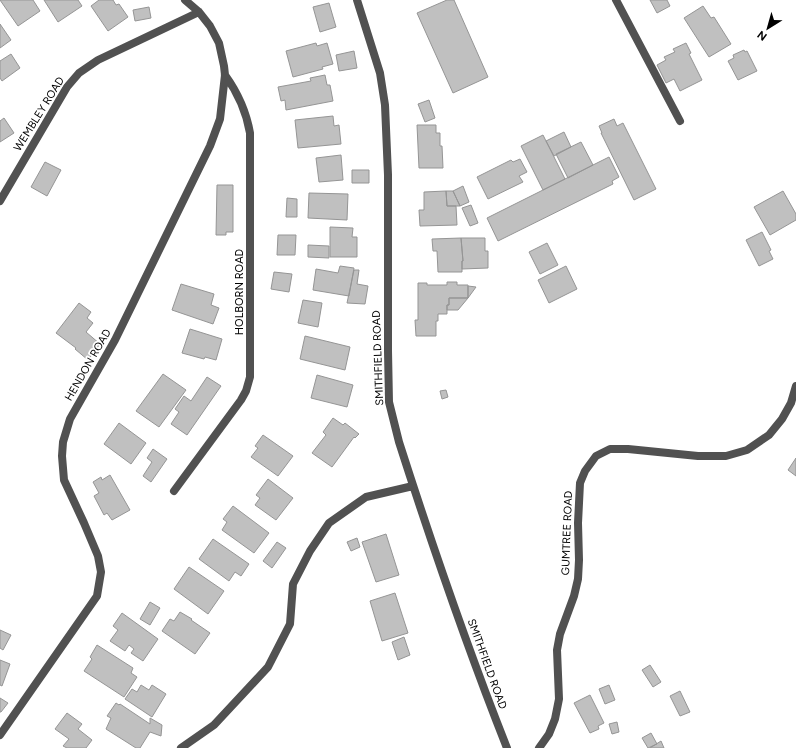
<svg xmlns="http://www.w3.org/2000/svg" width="796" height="748" font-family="Figtree,sans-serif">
  <rect width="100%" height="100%" fill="#fff"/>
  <path fill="#c0c0c0" stroke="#959595" d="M0,0H33L40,11L18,26Z
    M44,0H78L82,6L58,22Z
    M99,0H113L116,5L119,4L128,17L108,31L91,6Z
    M447,0H454L488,77L453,93L417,13Z
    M650,0H667L670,6L657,13Z
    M329,3L336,27L320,32L313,7Z
    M703,6L711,18L714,17L731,44L709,57L684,18Z
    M149,7L151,18L135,21L133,10Z
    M0,24L11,40L0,48Z
    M316,43L317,46L327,43L333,64L322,67L323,69L293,77L286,51Z
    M686,43L691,53L689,54L702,80L680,91L674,79L666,83L657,65L666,60L664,57L675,52L673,49Z
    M744,50L745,52L747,51L757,71L738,80L728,61L734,58L733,55Z
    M354,51L357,68L339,71L336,55Z
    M11,54L20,68L2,81L0,78V61Z
    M325,75L327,85H330L333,101L286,110L285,100L281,101L278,87L311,81L310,78Z
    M429,100L435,118L425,122L418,104Z
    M333,116L334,126L339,125L341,144L298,148L295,120Z
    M4,118L14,133L0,142V121Z
    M614,119L617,126L623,123L656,189L634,200L601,133H602L599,126Z
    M417,125H436V133H440V146H442L443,168H419Z
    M564,132L571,147L554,156L546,141Z
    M543,135L565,179L543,190L521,146Z
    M581,142L593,165L568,178L556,154Z
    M341,155L343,180L319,182L316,158Z
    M609,157L619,177L612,181L613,184L498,241L487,218Z
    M520,159L527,172L519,176L523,182L488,199L477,177L511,160L513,162Z
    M45,162L61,170L47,196L31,187Z
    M352,170H369V183H352Z
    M217,185H233V232H226V235H216Z
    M463,186L469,202L460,206L453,191Z
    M446,191L447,206H456L457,225L420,226L419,210H424V192Z
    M446,191H453L460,206H447Z
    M783,191L796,214V220L770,235L754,207Z
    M309,193L348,194L347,220L308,218Z
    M287,198L297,199V217H286Z
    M471,205L478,223L470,226L462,208Z
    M330,227L353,228L352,237H357V257H330Z
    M762,232L771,250L769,251L773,259L759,266L746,240Z
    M278,235H296L295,255H277Z
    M461,238L463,261H462V272H438L437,251H433L432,239Z
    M461,238H485V251H488V268L462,269V261H463Z
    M547,243L558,265L540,274L529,252Z
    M308,245L329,246V258L308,257Z
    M340,266L354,268L349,296L313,290L316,269L338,273Z
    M566,266L577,289L549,303L538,280Z
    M354,270H359L357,284L368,286L365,304L347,303Z
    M274,272L292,274L289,292L271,289Z
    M447,282H457V285H468V298H449V305H447V314H438V321H436V336H416L415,320H418V283H427V285H447Z
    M181,284L214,294L211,305L219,308L213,324L172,310Z
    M468,286L476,287L468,298Z
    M449,298H468L458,310H447V305H449Z
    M303,300L322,303L318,327L298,323Z
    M79,303L91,312L87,318L93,323L86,332L100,344L88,360L75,349L76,348L56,333Z
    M190,329L222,339L216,360L205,357L204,359L182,353Z
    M305,336L350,347L345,370L300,359Z
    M163,374L186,390L159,427L136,411Z
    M317,375L353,385L347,407L311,398Z
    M207,377L221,386L187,435L171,424L179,412L175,409L184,396L191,401Z
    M446,390L448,397L442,399L440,391Z
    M333,418L343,425L345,423L359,434L355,438L354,437L332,467L312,453L326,435L323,432Z
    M119,423L146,443L131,464L104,444Z
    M263,435L293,456L278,476L251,457L258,448L255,446Z
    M153,449L167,459L151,482L143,476L152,462L147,458Z
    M796,458V476L788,470Z
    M110,475L130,510L112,520L107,513L104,515L94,496L99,493L93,482L101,477L102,480Z
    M268,479L293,498L276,520L255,505L260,498L256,495Z
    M233,506L269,533L254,553L222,530L227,522L223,519Z
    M386,534L399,575L376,582L362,542Z
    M357,538L360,547L351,551L347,542Z
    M213,539L249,564L241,576L235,572L229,581L199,559Z
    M277,542L286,548L272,568L263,561Z
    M189,567L224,591L208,614L174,589Z
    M395,593L408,633L382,641L370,601Z
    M150,602L160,608L150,625L140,619Z
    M180,612L192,619L191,620L210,633L195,654L162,631L170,619L174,621Z
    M122,613L158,639L143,661L131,653L134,649L129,645L125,651L110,641L118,630L113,626Z
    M0,630L11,635L3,650L0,648Z
    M404,637L410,655L398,660L392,642Z
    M97,645L133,668L131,673L137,677L124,697L84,671L92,659L90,657Z
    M0,660L10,664L2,686L0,685Z
    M650,665L661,682L653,687L642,670Z
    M141,685L149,690L152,685L166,694L152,717L125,699L132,689L137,692Z
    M609,685L615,700L605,704L599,689Z
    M680,691L690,712L680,716L670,696Z
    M590,695L604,723L598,726L599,729L590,733L574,703Z
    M0,698L8,703L1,712H0Z
    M116,703L119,705L120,704L150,724V718L162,725L161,736L150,732L140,748H136L106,729L111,718L107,716Z
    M67,713L82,724L78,729L92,740L86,748H67L63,746L69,739L55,729Z
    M617,722L619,732L612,734L609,724Z
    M651,733L657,744L648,748L642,738Z
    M661,741L664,748H650Z"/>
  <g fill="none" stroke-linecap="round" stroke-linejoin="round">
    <path stroke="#515151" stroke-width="8" d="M616,0L680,121"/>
    <path stroke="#515151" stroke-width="8" d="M357,0L380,73L385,105L388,175V351L389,402L399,442C432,545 467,647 507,748
      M0,201L67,87L79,73L98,60L199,12
      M174,491L241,400L246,391L250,377V133C246,110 238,93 225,75
      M0,735L97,596L101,572L98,556L84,523L64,480L62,456L63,442L70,419L115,340L210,146L220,119L225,75L224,66L219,43L210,26L199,12L185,0
      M181,748L214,725L268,667L290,624L293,584L310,551L329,523L366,497L413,486
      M539,748L549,734L555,719L559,699L557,650L560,634L574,596L578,579L579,560L578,523L580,483L585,471L596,456L610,449H628L698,456H726L747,450L769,435L782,419L791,403L796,386"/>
  </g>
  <g text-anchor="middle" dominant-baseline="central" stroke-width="3.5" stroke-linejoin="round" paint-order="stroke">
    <g font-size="11" fill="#000" stroke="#fff">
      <text transform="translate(39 114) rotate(-58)">WEMBLEY ROAD</text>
      <text transform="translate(239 292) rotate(-90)">HOLBORN ROAD</text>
      <text transform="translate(378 358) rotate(-92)">SMITHFIELD ROAD</text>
      <text transform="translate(88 365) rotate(-60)">HENDON ROAD</text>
      <text transform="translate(567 533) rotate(-88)">GUMTREE ROAD</text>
      <text transform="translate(487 664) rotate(70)">SMITHFIELD ROAD</text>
    </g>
  </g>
  <g transform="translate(768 28) rotate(217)" stroke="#ffffff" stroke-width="3" paint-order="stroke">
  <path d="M0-3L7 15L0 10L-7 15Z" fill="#000000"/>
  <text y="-6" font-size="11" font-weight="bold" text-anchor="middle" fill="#000000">N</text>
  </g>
</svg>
